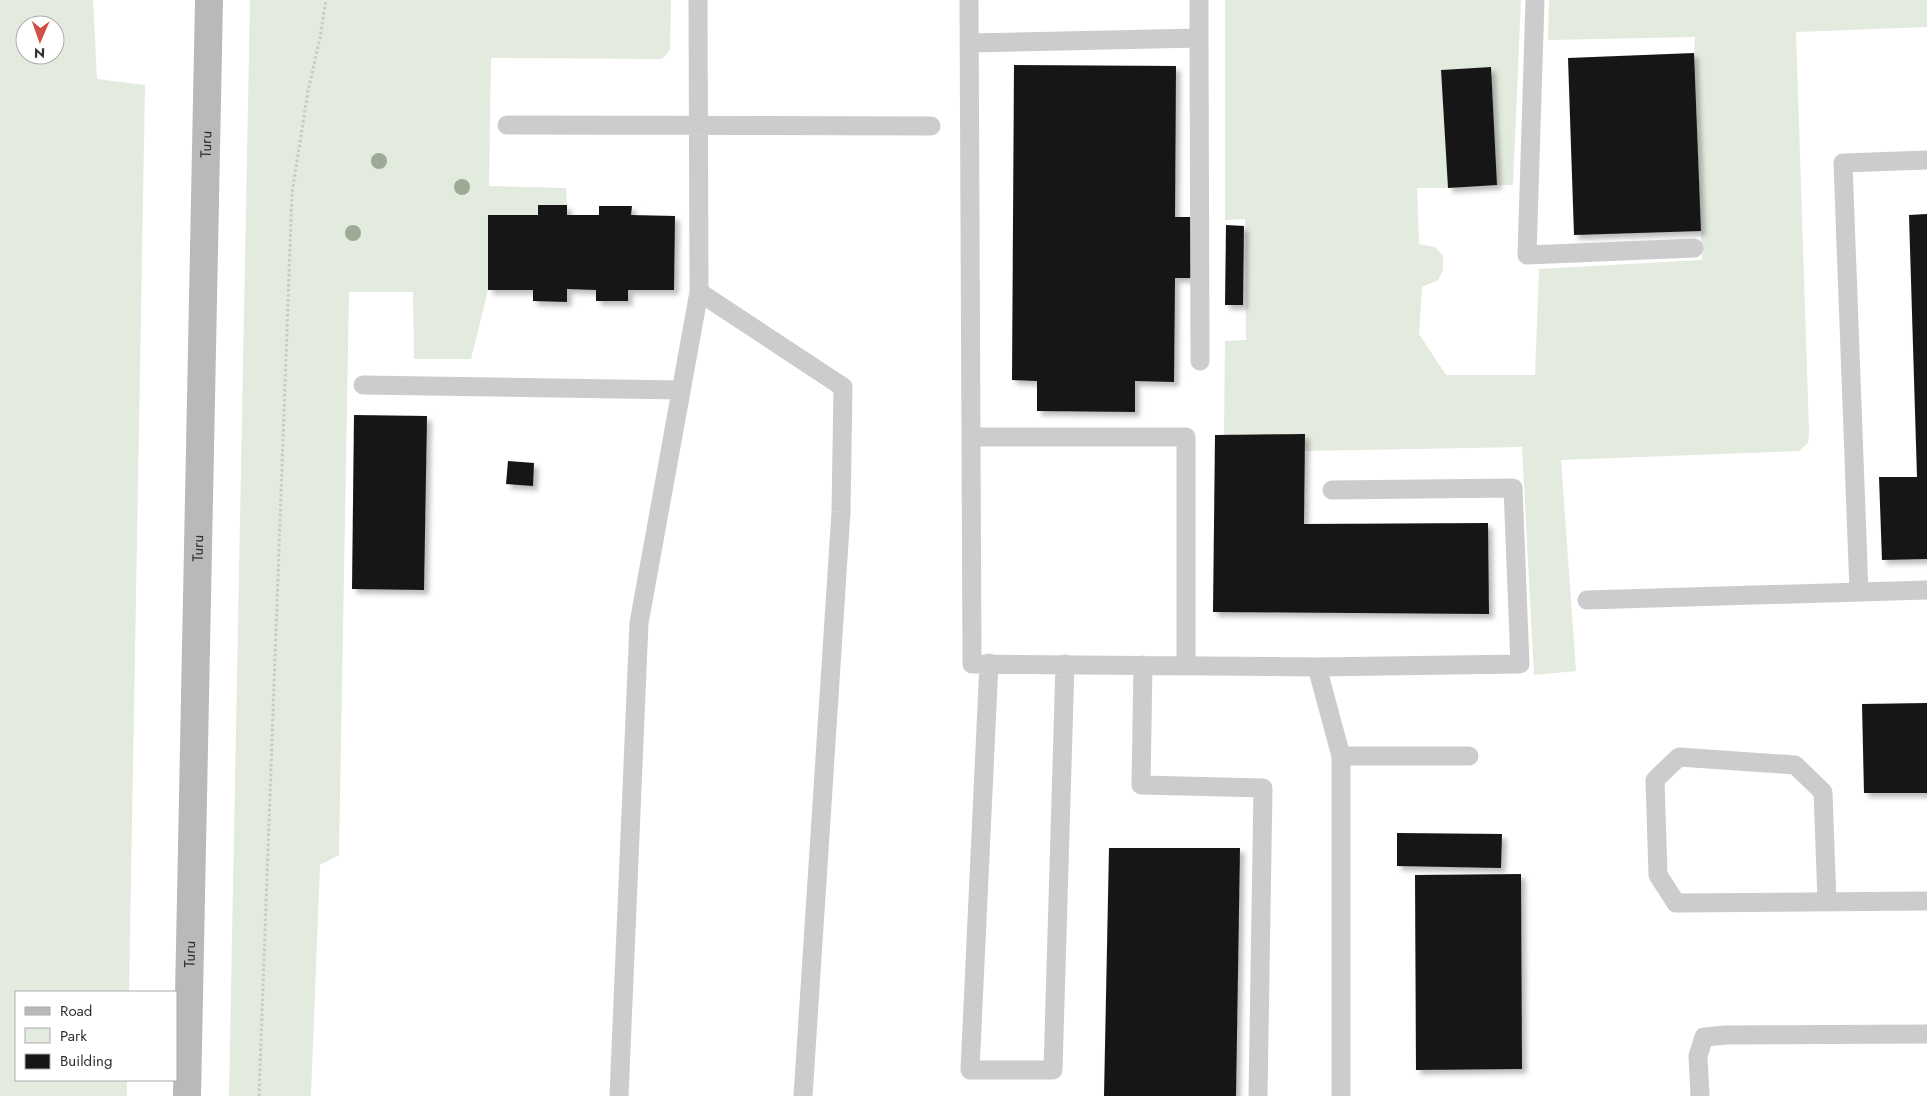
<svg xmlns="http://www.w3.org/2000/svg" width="1927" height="1096" font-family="Jost,sans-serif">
  <defs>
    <filter id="shadow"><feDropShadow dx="4.5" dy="4.5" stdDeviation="2.5" flood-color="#0004"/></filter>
  </defs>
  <rect width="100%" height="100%" fill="#fff"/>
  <path fill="#e3eade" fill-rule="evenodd" d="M0,0H93L97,79L145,85L129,992H16V1080H127V1096H0ZM25,25H55V55H25Z
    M250,0H671L670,50L662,59L491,58L489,186L566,188L567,205H538V215H488V290L471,359H414L413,292H349L339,855L320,865L311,1096H229Z
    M1225,0H1521L1513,185H1497L1491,67L1441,70L1448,188H1417L1419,244L1435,247L1443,256V270L1438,280L1422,287L1419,334L1446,375H1535L1539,269L1702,260L1694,53L1695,37L1548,40L1549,0H1927V27L1796,32L1809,432L1808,443L1799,451L1561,460L1576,671L1534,675L1522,447L1305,451L1304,434L1224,435L1225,341L1246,340L1245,219L1225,220Z"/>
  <path fill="#161616" filter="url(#shadow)" d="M1694,53L1701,231L1574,235L1568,58Z
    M1014,65L1176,66L1175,217H1196V278H1175L1174,382L1135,381V412L1037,411V381L1012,380Z
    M1491,67L1497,185L1448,188L1441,70Z
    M538,205H567V215H599V206H632L631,215L675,216L674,290H628V301H596V290L567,289V302L533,301V290H488V215H538Z
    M1927,214V559L1882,560L1879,477H1917L1909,215Z
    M1226,225L1244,226L1243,305H1225Z
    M354,415L427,416L424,590L352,589Z
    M1305,434L1304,524L1488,523L1489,614L1213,612L1215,435Z
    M508,461L534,463L533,486L506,484Z
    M1927,703V793H1864L1862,704Z
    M1397,833L1502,834L1501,868L1397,866Z
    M1109,848H1240L1236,1096H1104Z
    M1521,874L1522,1069L1416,1070L1415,875Z"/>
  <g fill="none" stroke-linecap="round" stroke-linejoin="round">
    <path stroke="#c9c9c9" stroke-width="3" stroke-dasharray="2.5 2.5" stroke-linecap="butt" d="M259,1096L292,193L308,91L320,38L326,0"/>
    <path stroke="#ccc" stroke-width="19" d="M969,0L972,664L1317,667L1341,756V1096
      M1535,0L1527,255L1694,248
      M1199,38V0
      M969,43L1199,38L1200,361
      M507,125L931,126
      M699,292L843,387L841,512L803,1096
      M363,385L681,390
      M971,437H1186V666
      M1859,592L1843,163L1927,160
      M1587,600L1927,590
      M989,663L970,1070H1053L1065,664
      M1143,665L1141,785L1263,788L1258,1096
      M1317,667L1520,664L1513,488L1332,490
      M1341,756H1469
      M1827,902L1823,792L1795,765L1679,757L1655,780L1658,875L1676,903L1927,901
      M619,1096L639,623L699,292L698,0
      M1700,1096L1698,1056L1704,1037L1726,1035L1927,1034"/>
    <path stroke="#b9b9b9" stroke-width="28" id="s1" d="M187,1096L209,0"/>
  </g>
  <g fill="#9daa96">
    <circle cx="379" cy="161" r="8"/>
    <circle cx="462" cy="187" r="8"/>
    <circle cx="353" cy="233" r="8"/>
  </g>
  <g text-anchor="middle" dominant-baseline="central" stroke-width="5" stroke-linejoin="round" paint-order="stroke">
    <g font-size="15" fill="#2f2f2f" stroke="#fff">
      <text stroke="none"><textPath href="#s1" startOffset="952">Turu</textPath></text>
      <text stroke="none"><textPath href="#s1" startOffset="548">Turu</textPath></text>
      <text stroke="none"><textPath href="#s1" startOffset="142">Turu</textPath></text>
    </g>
  </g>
  <rect x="15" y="991" width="162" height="90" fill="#ffffff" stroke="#acacac"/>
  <rect x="25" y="1007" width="25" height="8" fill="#b9b9b9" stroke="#acacac"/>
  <text x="60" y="1016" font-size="15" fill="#2f2f2f">Road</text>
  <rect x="25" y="1028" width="25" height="15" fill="#e3eade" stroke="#acacac"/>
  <text x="60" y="1041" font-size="15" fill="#2f2f2f">Park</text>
  <rect x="25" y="1054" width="25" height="15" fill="#161616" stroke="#acacac"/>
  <text x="60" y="1066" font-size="15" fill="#2f2f2f">Building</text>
  <g transform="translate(40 40) rotate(182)"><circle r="24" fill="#ffffff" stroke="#acacac"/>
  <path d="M0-4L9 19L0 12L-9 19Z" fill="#d04f47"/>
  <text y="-8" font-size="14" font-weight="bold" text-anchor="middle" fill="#2f2f2f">N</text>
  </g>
</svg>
